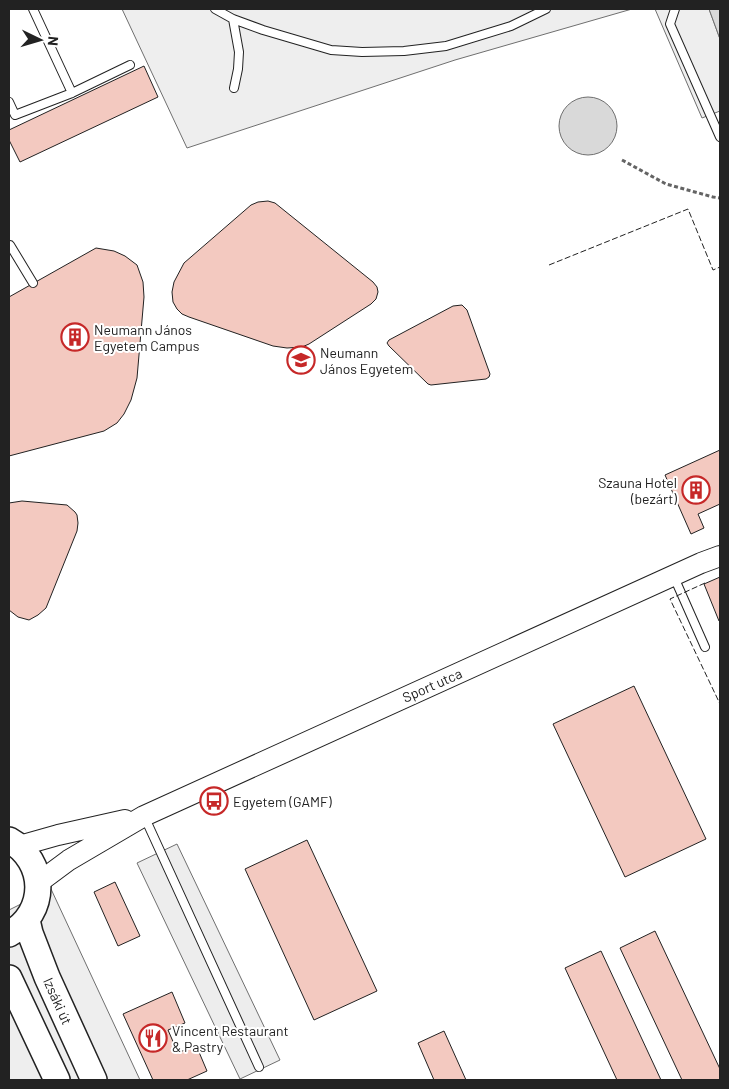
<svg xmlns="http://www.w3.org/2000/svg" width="729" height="1089" font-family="Barlow,sans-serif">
  <rect width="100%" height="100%" fill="#fff"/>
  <path fill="#eee" stroke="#6f6f6f" d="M122,9H632L455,60L187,148Z
    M655,9H709L720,39V111L702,118Z
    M51,889L140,1080H9V910Z"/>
  <path fill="#ededed" stroke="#6f6f6f" d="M177,844L280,1060L240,1079L137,863Z"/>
  <path fill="#d9d9d9" stroke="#6f6f6f" d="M709,9H720V39Z
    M559 126a29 29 0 1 1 58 0a29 29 0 1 1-58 0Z"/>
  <path fill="#f3c9c0" stroke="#222" d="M144,66L158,97L20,162L9,140V130Z
    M268,201L275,203L373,282L377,287L378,292L376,299L371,304L309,344L302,347L287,348L273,346L189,317L182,314L177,309L173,302L172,292L174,282L184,263L251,205L258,202Z
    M96,248L114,251L125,256L137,265L143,282L144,297L137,378L131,400L124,414L117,423L104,431L9,456V297Z
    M462,305L467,310L490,374L489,377L486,379L431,385L428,384L389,346L387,343L389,340L453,306Z
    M720,450V504L698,514L704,528L691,534L665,475Z
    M22,501L67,505L75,512L77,515L78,523L77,531L46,608L38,615L29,620L18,617L9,610V503Z
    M720,577V621H719L704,584Z
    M634,686L706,839L625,877L553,724Z
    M307,840L377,991L314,1020L245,869Z
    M115,882L140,936L118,946L94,892Z
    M655,931L720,1069V1080H682L620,948Z
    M601,951L661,1080H617L565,968Z
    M172,992L185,1023L168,1030L178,1053L196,1045L207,1071L187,1080H153L123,1014Z
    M444,1031L466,1080H434L418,1043Z"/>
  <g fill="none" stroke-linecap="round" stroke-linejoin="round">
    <g stroke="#222" stroke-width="10">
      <path id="service" d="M33,9L72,93
        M215,9L233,19L263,30L331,50L362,52L404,51L446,46L511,26L546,9
        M675,9L670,24L720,137
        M233,19L239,52L238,69L234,88
        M9,102L15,115L72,93L130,65
        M9,245H10L33,283
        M674,577L705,647
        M145,818L259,1067"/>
    </g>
    <g stroke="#222" stroke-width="22">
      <path id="tertiary" d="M19,846L58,835L125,820
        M38,883L69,860L144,816L701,563L720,556"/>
    </g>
    <g stroke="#222" stroke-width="28">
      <path id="primary" d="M9,840C47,861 48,913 9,934
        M27,920L30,933L47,977L94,1080
        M9,978L57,1080"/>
    </g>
    <path stroke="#646464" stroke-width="3" stroke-dasharray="4 2.5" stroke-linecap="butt" d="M622,160L666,184L713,197L720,198"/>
    <use href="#service" stroke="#fff" stroke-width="8"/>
    <use href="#tertiary" stroke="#fff" stroke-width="20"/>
    <use href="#primary" stroke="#fff" stroke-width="25"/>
    <path stroke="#222" stroke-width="1" stroke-dasharray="6 2.5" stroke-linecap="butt" d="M549,265L688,209L713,270L720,267
      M705,583L670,599L720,704"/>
  </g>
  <defs>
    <g id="building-ring" transform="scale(1.4375)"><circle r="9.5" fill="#fff" stroke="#c62828" stroke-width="1.5"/><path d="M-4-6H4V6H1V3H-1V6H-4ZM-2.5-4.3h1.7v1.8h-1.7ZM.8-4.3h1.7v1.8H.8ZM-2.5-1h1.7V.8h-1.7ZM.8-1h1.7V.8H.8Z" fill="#c62828"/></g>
    <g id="university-ring" transform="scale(1.4375)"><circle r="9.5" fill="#fff" stroke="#c62828" stroke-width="1.5"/><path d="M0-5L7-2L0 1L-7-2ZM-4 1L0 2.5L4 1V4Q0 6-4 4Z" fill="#c62828"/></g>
    <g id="bus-ring" transform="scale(1.4375)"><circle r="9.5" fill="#fff" stroke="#c62828" stroke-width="1.5"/><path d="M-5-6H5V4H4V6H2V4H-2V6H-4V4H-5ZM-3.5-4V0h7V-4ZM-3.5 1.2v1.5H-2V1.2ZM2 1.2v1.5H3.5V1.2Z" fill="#c62828"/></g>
    <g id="restaurant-ring" transform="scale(1.4375)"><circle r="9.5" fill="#fff" stroke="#c62828" stroke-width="1.5"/><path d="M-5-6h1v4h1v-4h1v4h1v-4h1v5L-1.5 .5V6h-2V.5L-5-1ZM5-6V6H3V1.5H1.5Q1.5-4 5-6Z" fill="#c62828"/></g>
  </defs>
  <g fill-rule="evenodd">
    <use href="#building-ring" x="75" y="337"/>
    <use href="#university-ring" x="301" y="360"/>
    <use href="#building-ring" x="696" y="490"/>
    <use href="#bus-ring" x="214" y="801"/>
    <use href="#restaurant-ring" x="153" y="1038"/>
  </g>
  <g text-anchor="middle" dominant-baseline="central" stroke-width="4" stroke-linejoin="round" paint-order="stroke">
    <g font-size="14" fill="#222" stroke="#fff" text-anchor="start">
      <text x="94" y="329">Neumann János<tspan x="94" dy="16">Egyetem Campus</tspan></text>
      <text x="320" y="352">Neumann<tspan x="320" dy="16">János Egyetem</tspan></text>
      <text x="677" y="482" text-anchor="end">Szauna Hotel<tspan x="677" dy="16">(bezárt)</tspan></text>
      <text x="233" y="801">Egyetem (GAMF)</text>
      <text x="172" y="1030">Vincent Restaurant<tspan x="172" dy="16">&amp; Pastry</tspan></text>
    </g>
    <g font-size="14" fill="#222" stroke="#fff">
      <text transform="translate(432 685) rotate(-24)">Sport utca</text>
      <text transform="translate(58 1001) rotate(66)">Izsáki út</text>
    </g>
  </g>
  <rect width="729" height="1089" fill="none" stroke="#222222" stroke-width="20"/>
  <g transform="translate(40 40) rotate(95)" stroke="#ffffff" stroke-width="4" paint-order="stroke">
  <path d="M0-4L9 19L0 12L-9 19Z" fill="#222222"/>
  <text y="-8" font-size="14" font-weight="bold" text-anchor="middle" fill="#222222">N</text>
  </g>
</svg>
